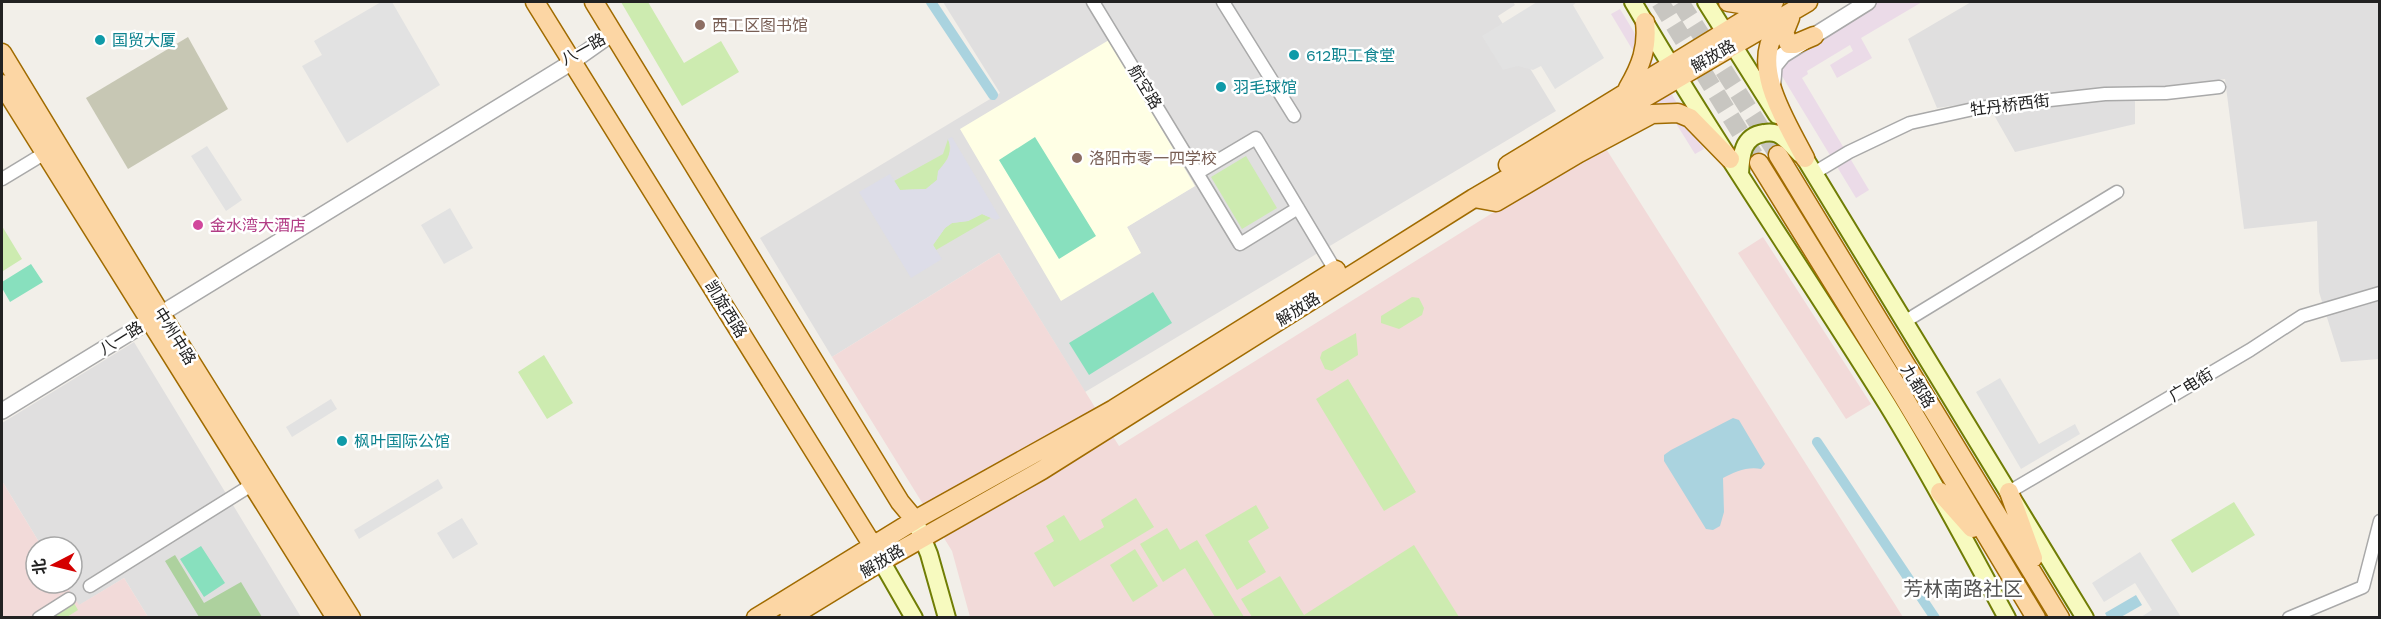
<svg xmlns="http://www.w3.org/2000/svg" width="2381" height="619" font-family="'Work Sans','Noto Sans SC',sans-serif">
  <rect width="100%" height="100%" fill="#f2efe9"/>
  <path fill="#e0dfdf" fill-rule="evenodd" d="M943,2H1513L1515,5L1498,16L1556,111L1085,392L999,253L832,357L760,238L1000,93ZM960,129L1195,186L1127,227L1141,253Z
    M1971,2H2379V359L2341,362L2319,292L2317,221L2244,229L2225,79L2135,93V124L2015,152L1986,101L1937,108L1908,39Z
    M134,342L301,617H148L124,578L78,606L64,583H72V547H42L2,481V423Z"/>
  <path fill="#f2dad9" d="M1603,144L1903,617H970L952,551L832,357L999,253L1119,446Z
    M1763,237L1871,404L1846,419L1738,253Z
    M2,481L42,547H36V583H64L79,605L124,578L148,617H2Z"/>
  <path fill="#ebdbe8" d="M1857,2H1922L1861,38L1872,58L1837,78L1830,65L1853,51L1850,45L1807,71L1808,74L1802,78L1869,190L1856,198L1754,30L1665,83L1704,149L1695,154L1664,104L1657,108L1646,89L1653,84L1611,14L1620,9L1659,73L1748,19L1779,45L1787,40L1789,42Z"/>
  <path fill="#ffffe5" d="M1109,40L1195,186L1127,227L1141,253L1061,301L960,129Z"/>
  <path fill="#c7c7b4" d="M188,37L228,109L128,169L86,98Z"/>
  <path fill="#cdebb0" d="M621,2H648L684,63L721,41L739,72L682,106Z
    M948,139C955,160 939,163 937,180L926,189L900,190L894,181L943,154Z
    M1246,156L1277,208L1242,229L1211,177Z
    M982,214L991,218L936,250L933,245L945,228L952,223L968,221Z
    M2,226L22,259L3,271L2,269Z
    M1412,297L1419,298L1424,308L1422,315L1399,329L1381,323V316Z
    M1356,333L1358,355L1332,371L1325,369L1320,358L1322,352Z
    M544,355L573,403L547,419L518,372Z
    M1348,379L1416,492L1384,511L1316,399Z
    M1136,498L1154,527L1054,587L1034,553L1054,541L1046,526L1064,515L1080,541L1104,527L1101,520Z
    M2234,502L2255,535L2192,573L2171,540Z
    M1256,505L1269,528L1248,541L1266,572L1237,590L1205,535Z
    M1167,528L1180,550L1197,540L1244,617H1215L1185,568L1163,582L1140,544Z
    M1414,545L1459,617H1252L1241,599L1280,576L1304,615Z
    M1135,549L1158,586L1133,602L1110,565Z
    M74,603L78,610L67,617L51,618Z"/>
  <path fill="#add19e" d="M175,555L204,603L241,582L262,617H199L165,561Z"/>
  <path fill="#88e0be" d="M1035,137L1096,236L1059,259L999,160Z
    M31,264L43,282L10,302L2,288V282Z
    M1153,292L1172,323L1089,375L1069,343Z
    M201,546L225,583L204,597L180,559Z"/>
  <path fill="#e2e2e2" d="M381,2H392L440,85L347,143L302,66L322,55L314,41Z
    M1537,2H1577L1573,5L1604,58L1555,89L1541,66L1533,70L1518,66L1503,70L1482,36Z
    M207,146L242,200L226,211L191,156Z
    M450,208L473,248L444,264L421,225Z
    M2000,378L2039,444L2075,424L2080,434L2021,469L1976,392Z
    M331,399L337,409L292,437L286,427Z
    M438,479L443,488L359,539L354,530Z
    M462,518L478,544L453,559L437,533Z
    M2140,552L2181,617H2141L2152,610L2135,583L2104,602L2092,583Z"/>
  <path fill="#dddde8" d="M952,137L1000,218L996,220L982,214L968,221L952,223L945,228L933,245L942,259L911,278L859,192L890,174L900,190L926,189L937,180L938,171L948,159L951,147L948,139Z"/>
  <path fill="#aad3df" d="M1733,418L1739,420L1765,464L1761,469C1748,466 1734,472 1723,478L1724,512L1720,526L1713,530L1706,529L1664,461V455L1671,450Z
    M2136,595L2142,605L2121,617H2107L2105,613Z"/>
  <g fill="none" stroke-linecap="round" stroke-linejoin="round">
    <path stroke="#aad3df" stroke-width="10" d="M931,2L993,95
      M1817,442L1935,618"/>
    <path stroke="#c8c6c1" stroke-width="18" stroke-dasharray="18 9" stroke-linecap="butt" d="M1660,2L1759,163
      M1680,2L1778,155"/>
    <g stroke="#a9a9a9" stroke-width="15">
      <path id="minor" d="M1093,2L1197,173
        M1223,2L1294,116
        M1814,173L1849,152L1910,123L1978,108L2105,94L2166,93L2219,87
        M2,179L45,153
        M1298,208L1240,244L1197,173L1256,138L1335,270
        M1904,322L2117,192
        M2009,492L2250,350L2302,316L2380,293
        M90,586L253,484
        M39,618L69,599
        M2289,618L2363,587L2380,521"/>
    </g>
    <g stroke="#a9a9a9" stroke-width="18">
      <path id="tertiary" d="M1773,82L1774,66L1783,55L1868,2
        M2,411L572,62L613,33"/>
    </g>
    <g stroke="#707d05" stroke-width="20">
      <path id="secondary" d="M1633,2C1713,139 1803,269 1887,404C1930,474 1968,546 2007,618
        M1706,2L1777,115
        M1798,147L2085,618
        M1740,174C1741,156 1742,136 1764,133C1769,132 1773,132 1778,134C1786,138 1793,147 1800,154
        M915,520L929,554L947,618
        M875,550L914,618"/>
    </g>
    <g stroke="#a06b00" stroke-width="21">
      <path id="primary" d="M535,2L873,546
        M594,2L900,502L915,520
        M1728,2L1753,6L1767,2
        M1789,17C1785,21 1780,25 1776,31C1750,68 1788,124 1805,158
        M1790,18L1784,33L1789,44H1795L1814,36
        M2,53L157,308L351,618
        M2,84L336,618
        M1628,88C1641,66 1648,47 1645,22
        M1778,155L2060,618
        M1759,163L1903,396L2036,618
        M1508,165L1774,2
        M1474,198L1496,202L1579,153L1652,114L1678,113L1690,118L1730,159
        M1940,492L1972,528
        M2009,492L2033,558
        M756,618L915,520L1114,409L1336,270
        M789,618L882,561L1042,470L1474,198L1808,2"/>
    </g>
    <use href="#minor" stroke="#fff" stroke-width="12"/>
    <use href="#tertiary" stroke="#fff" stroke-width="15"/>
    <use href="#secondary" stroke="#f7fabf" stroke-width="16"/>
    <use href="#primary" stroke="#fcd6a4" stroke-width="18"/>
  </g>
  <g fill="#8d6e63" stroke="#fff" stroke-width="2">
    <circle cx="700" cy="25" r="6"/>
    <circle cx="1077" cy="158" r="6"/>
  </g>
  <g fill="#0f9aa8" stroke="#fff" stroke-width="2">
    <circle cx="100" cy="40" r="6"/>
    <circle cx="1294" cy="55" r="6"/>
    <circle cx="1221" cy="87" r="6"/>
    <circle cx="342" cy="441" r="6"/>
  </g>
  <circle fill="#d1479c" stroke="#fff" stroke-width="2" cx="198" cy="225" r="6"/>
  <g text-anchor="middle" dominant-baseline="central" stroke-width="5" stroke-linejoin="round" paint-order="stroke">
    <g font-size="16" fill="#785e54" stroke="#fff" text-anchor="start">
      <text x="712" y="25">西工区图书馆</text>
      <text x="1089" y="158">洛阳市零一四学校</text>
    </g>
    <g font-size="16" fill="#0d838f" stroke="#fff" text-anchor="start">
      <text x="112" y="40">国贸大厦</text>
      <text x="1306" y="55">612职工食堂</text>
      <text x="1233" y="87">羽毛球馆</text>
      <text x="354" y="441">枫叶国际公馆</text>
    </g>
    <g font-size="16" fill="#222" stroke="#fff">
      <text transform="translate(583 49) rotate(-29)">八一路</text>
      <text transform="translate(1713 56) rotate(-30)">解放路</text>
      <text transform="translate(1145 87) rotate(59)">航空路</text>
      <text transform="translate(2010 105) rotate(-7)">牡丹桥西街</text>
      <text transform="translate(726 309) rotate(58)">凯旋西路</text>
      <text transform="translate(1298 309) rotate(-32)">解放路</text>
      <text transform="translate(175 336) rotate(58)">中州中路</text>
      <text transform="translate(121 338) rotate(-32)">八一路</text>
      <text transform="translate(2191 385) rotate(-31)">广电街</text>
      <text transform="translate(1918 386) rotate(58)">九都路</text>
      <text transform="translate(882 561) rotate(-31)">解放路</text>
    </g>
    <g font-size="16" fill="#b23c85" stroke="#fff" text-anchor="start">
      <text x="210" y="225">金水湾大酒店</text>
    </g>
    <g font-size="20" fill="#555" stroke="#fff">
      <text x="1963" y="589">芳林南路社区</text>
    </g>
  </g>
  <rect width="2381" height="619" fill="none" stroke="#222222" stroke-width="6"/>
  <g transform="translate(54 565) rotate(263)"><circle r="28" fill="#ffffff" stroke="#a7a7a7" stroke-width="1.5"/>
  <path d="M0-4.5L10 22L0 15L-10 22Z" fill="#d40000"/>
  <text y="-9" font-size="16" font-weight="bold" text-anchor="middle" fill="#222222">北</text>
  </g>
</svg>
